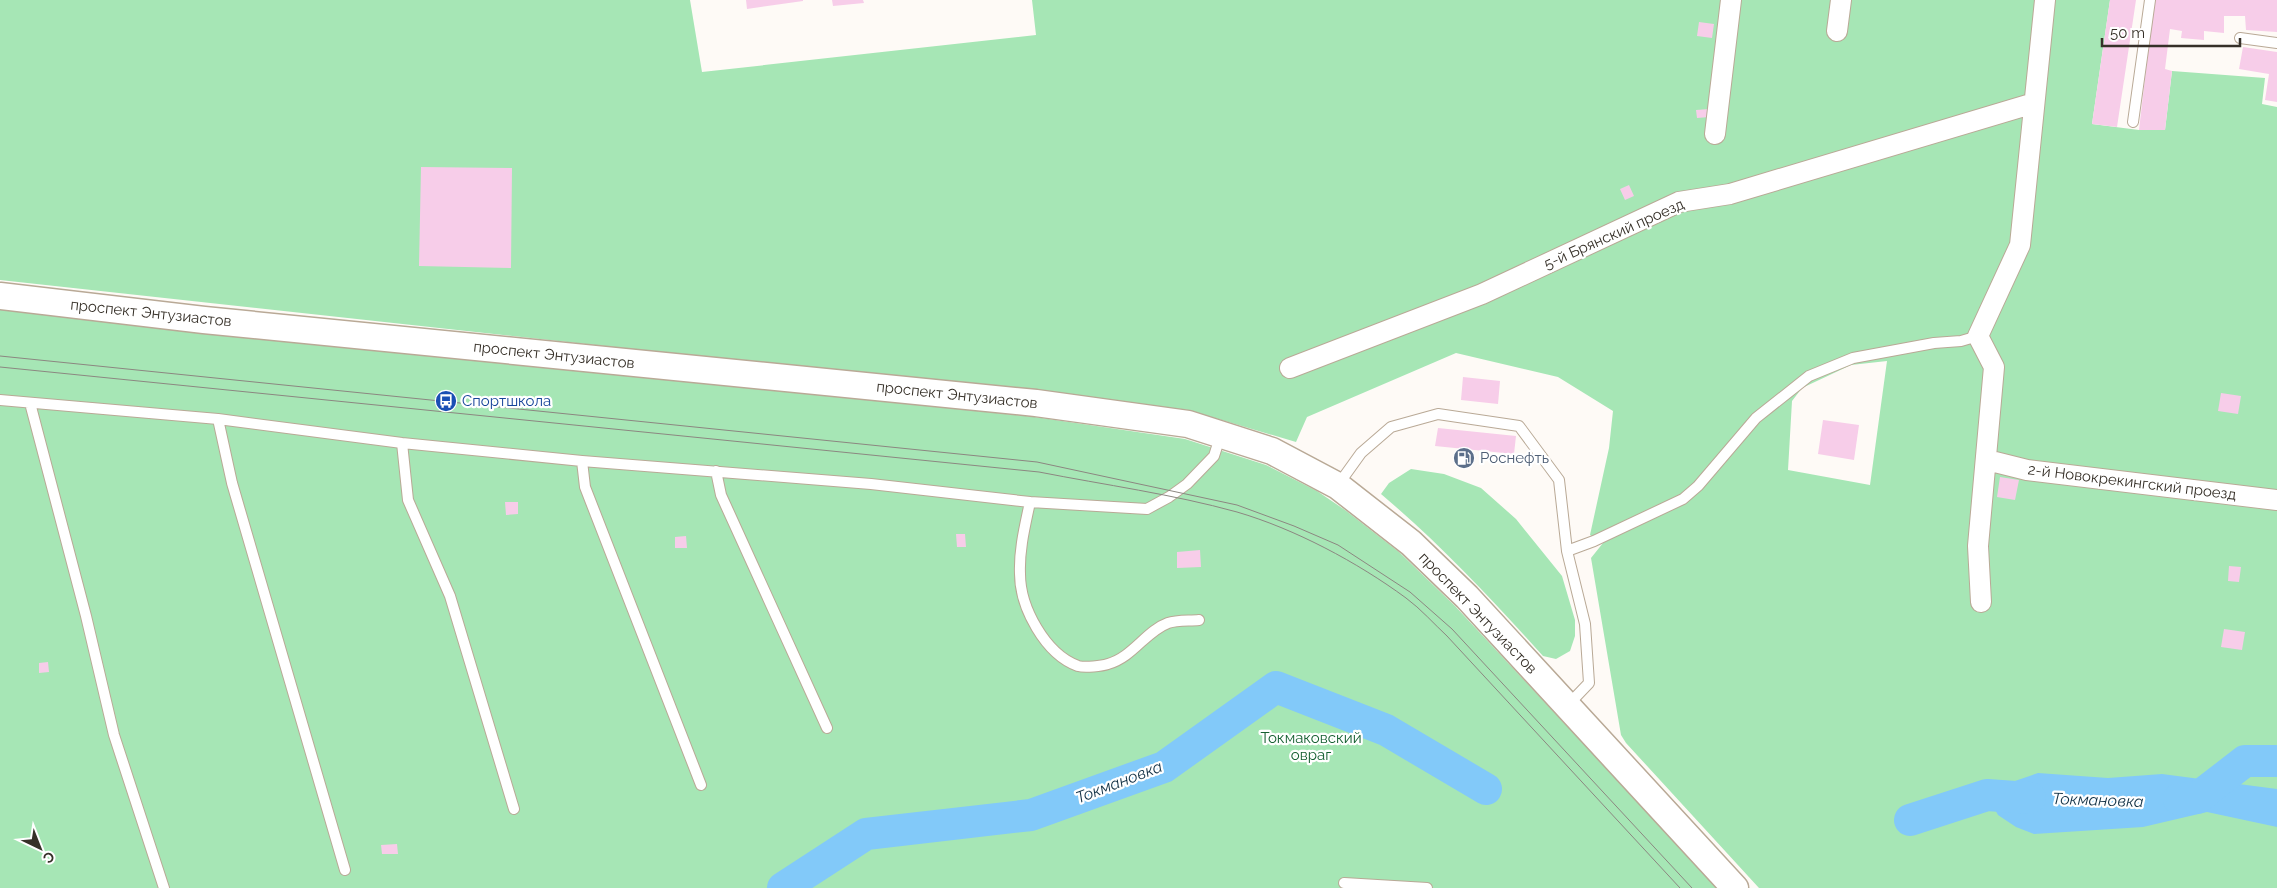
<svg xmlns="http://www.w3.org/2000/svg" width="2277" height="888" font-family="Raleway,sans-serif">
  <rect width="100%" height="100%" fill="#fefaf6"/>
  <path fill="#a6e6b5" fill-rule="evenodd" d="M0,0H690L702,72L1036,35L1032,0H2110L2092,124L2139,130H2165L2172,71L2265,78L2262,104L2277,107V888H1759L1626,743L1621,735L1591,558L1603,543L1590,535L1609,448L1613,411L1558,377L1456,353L1307,417L1296,442L1188,410L0,280ZM1887,361L1870,485L1788,470L1792,401L1802,388L1851,365Z
    M0,309L1035,417L1185,439L1266,465L1317,491L1345,510L1399,552L1455,606L1718,888H0Z
    M1411,469L1444,474L1481,488L1516,519L1562,576L1575,620V636L1570,651L1556,659L1543,656C1491,598 1440,544 1381,494L1389,483Z"/>
  <path fill="#82c9f9" d="M2038,773L2108,778L2162,774L2277,789V827L2207,812L2143,827L2034,834L2016,827L1998,815L1987,795L1991,785L2009,783Z"/>
  <g fill="none" stroke-linecap="round" stroke-linejoin="round">
    <path stroke="#82c9f9" stroke-width="32" d="M2179,799L2197,798L2245,761H2277
      M1910,820L1987,795L2030,798
      M783,888L866,834L1031,815L1164,767L1276,687L1386,730L1486,789"/>
  </g>
  <path fill="#f7cde9" d="M746,0H803V1L747,9Z
    M832,0H863L864,3L833,6Z
    M2110,0H2136L2117,127L2092,124Z
    M2154,0H2277V32L2246,30L2245,16H2224V33L2204,31V40L2181,38L2182,31L2170,29L2165,69L2172,71L2165,130H2139Z
    M1699,22L1714,24L1712,38L1697,36Z
    M2243,47L2277,52V102L2265,100L2269,74L2239,69Z
    M1709,109L1710,117L1697,118L1696,110Z
    M421,167L512,168L511,268L419,266Z
    M1629,185L1634,196L1625,200L1620,189Z
    M1463,377L1500,381L1498,404L1461,400Z
    M2221,393L2241,396L2238,414L2218,411Z
    M1823,420L1859,425L1854,460L1818,454Z
    M1438,428L1516,436L1514,454L1435,446Z
    M2000,477L2019,480L2015,500L1997,497Z
    M505,502H518V514L506,515Z
    M956,534H965L966,547H957Z
    M686,536L687,548H675V537Z
    M1200,550L1201,567L1177,568V552Z
    M2229,566L2241,567L2239,582L2228,581Z
    M2224,629L2245,632L2242,650L2221,647Z
    M48,662L49,672L39,673V663Z
    M397,844L398,854H382L381,845Z"/>
  <g fill="none" stroke-linecap="round" stroke-linejoin="round">
    <g stroke="#b9a996" stroke-width="12">
      <path id="service" d="M2240,38L2277,43
        M2133,122L2150,0
        M0,400L218,419L402,443L582,461L871,484L1030,502C1025,526 1019,549 1020,574C1020,607 1045,654 1078,666C1085,668 1102,666 1108,664C1133,657 1146,631 1168,623C1177,620 1189,621 1199,620
        M30,403L86,616L114,735L164,888
        M218,419L232,483L345,870
        M402,443L408,500L450,596L514,809
        M582,461L585,487L701,785
        M716,471L721,495L827,728
        M1338,485L1361,453L1391,427L1438,414L1519,426L1559,480L1567,551L1585,624L1589,683L1567,706
        M1030,502L1147,509L1169,497L1187,484L1214,456L1221,434
        M1567,551L1594,541L1683,499L1698,486L1756,418L1809,376L1853,358L1934,343L1961,341L1978,336
        M1344,883L1427,888"/>
    </g>
    <g stroke="#b9a996" stroke-width="22">
      <path id="minor" d="M1837,31L1841,0
        M1715,134L1731,0
        M1290,368L1482,294L1679,202L1730,194L2034,103
        M1987,460L2027,470L2277,500
        M1981,602L1978,546L1994,367L1978,336L2020,245L2045,0"/>
    </g>
    <g stroke="#b9a996" stroke-width="29">
      <path id="tertiary" d="M0,296L204,320L1036,403L1188,424L1272,451L1338,486L1411,543L1467,597L1735,888"/>
    </g>
    <use href="#service" stroke="#fff" stroke-width="10"/>
    <use href="#minor" stroke="#fff" stroke-width="20"/>
    <use href="#tertiary" stroke="#fff" stroke-width="26"/>
    <path stroke="#8c8781" stroke-width="1" d="M0,356L1037,462L1237,505L1294,526L1338,545L1410,592L1452,629L1692,888
      M0,367L1039,472C1105,485 1172,494 1237,512C1295,529 1357,562 1406,598C1421,609 1434,624 1447,636L1680,888"/>
  </g>
  <defs>
    <g id="bus-disc" transform="scale(1.125)"><circle r="9.5" fill="#1a4fb4" stroke="#fff"/><path d="M-5-6H5V4H4V6H2V4H-2V6H-4V4H-5ZM-3.5-4V0h7V-4ZM-3.5 1.2v1.5H-2V1.2ZM2 1.2v1.5H3.5V1.2Z" fill="#fff"/></g>
    <g id="fuel-disc" transform="scale(1.125)"><circle r="9.5" fill="#5c6f8a" stroke="#fff"/><path d="M-5.5-6h7V0h2V4h1.3V-2.5L3-4.5l.8-.8L6-3V5H2.5V1h-1V6h-7ZM-4.2-4.7v3.2H.2V-4.7Z" fill="#fff"/></g>
  </defs>
  <g fill-rule="evenodd">
    <use href="#bus-disc" x="446" y="401"/>
    <use href="#fuel-disc" x="1464" y="458"/>
  </g>
  <g text-anchor="middle" dominant-baseline="central" stroke-width="4.5" stroke-linejoin="round" paint-order="stroke">
    <g font-size="15" fill="#363028" stroke="#fff">
      <text transform="translate(1614 234) rotate(-24)">5-й Брянский проезд</text>
      <text transform="translate(151 313) rotate(6)">проспект Энтузиастов</text>
      <text transform="translate(554 355) rotate(6)">проспект Энтузиастов</text>
      <text transform="translate(957 395) rotate(6)">проспект Энтузиастов</text>
      <text transform="translate(2132 482) rotate(7)">2-й Новокрекингский проезд</text>
      <text transform="translate(1478 613) rotate(46)">проспект Энтузиастов</text>
    </g>
    <g font-size="15" fill="#164399" stroke="#fff" text-anchor="start">
      <text x="462" y="401">Спортшкола</text>
    </g>
    <g font-size="15" fill="#4e5e75" stroke="#fff" text-anchor="start">
      <text x="1480" y="458">Роснефть</text>
    </g>
    <g font-size="15" fill="#166032" stroke="#fff">
      <text x="1311" y="738">Токмаковский<tspan x="1311" dy="17">овраг</tspan></text>
    </g>
    <g font-size="16" font-style="italic" fill="#123145" stroke="#fff">
      <text transform="translate(1119 782) rotate(-21)">Токмановка</text>
      <text transform="translate(2098 800) rotate(2)">Токмановка</text>
    </g>
  </g>
  <g transform="translate(40 848) rotate(137)" stroke="#ffffff" stroke-width="4" paint-order="stroke">
  <path d="M0-4L9 19L0 12L-9 19Z" fill="#363028"/>
  <text y="-8" font-size="14" font-weight="bold" text-anchor="middle" fill="#363028">С</text>
  </g>
  <path d="M2102 38v8h138v-8" fill="none" stroke="#363028" stroke-width="2.5"/>
  <text x="2110" y="38" font-size="15" fill="#363028" stroke="#ffffff" stroke-width="4" paint-order="stroke">50 m</text>
</svg>
